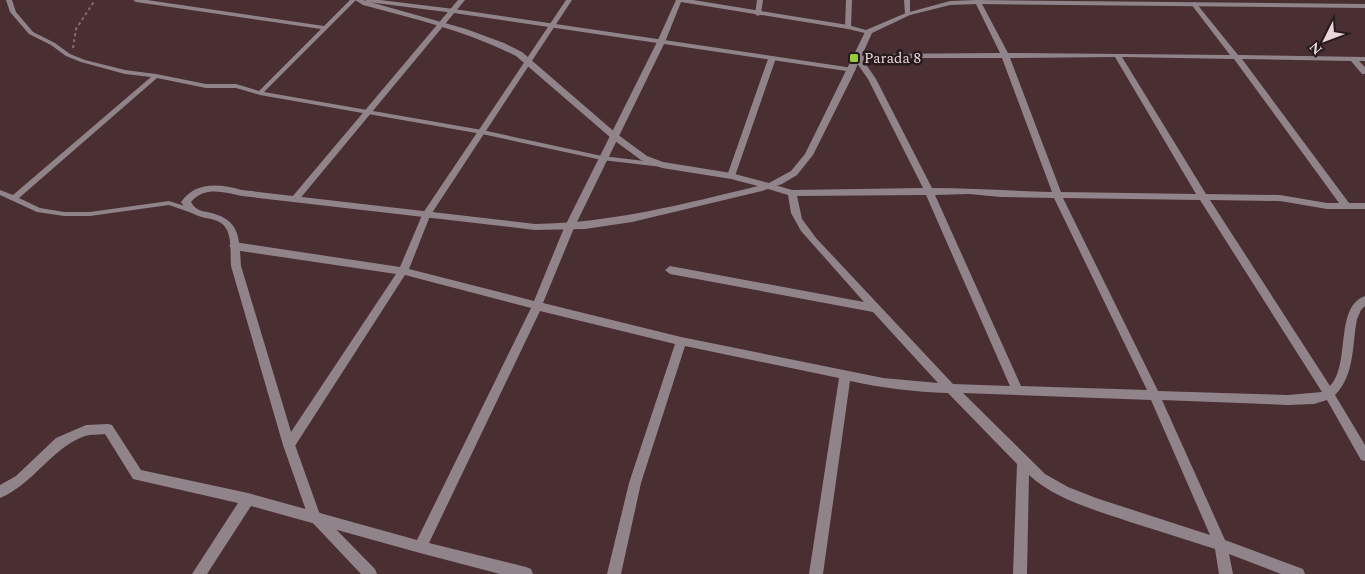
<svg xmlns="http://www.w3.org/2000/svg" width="1365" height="574" font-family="Spectral,serif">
  <rect width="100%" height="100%" fill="#492e32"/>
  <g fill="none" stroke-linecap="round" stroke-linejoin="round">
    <path stroke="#846d70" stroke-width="2" stroke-dasharray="3 3" stroke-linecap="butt" d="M73,48L76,29L95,0"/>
    <path fill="#90848a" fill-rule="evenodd" d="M6,0H12L16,12L33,32L55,43L70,54L85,60L125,70L156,74L206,84H236L259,91L321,29L136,2L133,0H147L324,26L350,0H356L264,92L482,130L602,156L662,163L665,165L662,167L602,160L482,134L260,95L236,88H206L157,78L19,198L40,208L64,212H90L169,201L194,209L195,211L194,213H192L169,205L90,216H64L37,212L0,195V190L13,195L151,77L125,74L81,62L66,56L51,45L29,34L10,12Z
      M365,0H380L454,9L853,68L856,70L853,72L454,13L368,2Z
      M757,0H763L761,14L758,16L755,14Z
      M846,0H852L851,27L848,29L845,27Z
      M904,0H910V15L905,14Z"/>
    <path fill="#90848a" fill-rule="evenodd" d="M458,0H465L298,201H292L290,199L292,197Z
      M566,0H572L430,216L409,269L534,301L564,228L657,42L676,0H693L848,25L873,32L869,34L848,29L681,2L665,42L574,228L543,303L681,337L883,378L938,383L873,312L670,274L665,270L670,266L864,302L801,231L791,213L788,195L765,188L764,186L768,183L792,190L923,188L868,79L854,59L855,57L875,54L1000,53L975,2L978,0L981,2L1008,53L1230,55L1191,4L1194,2L1196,3L1238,55L1365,57V61H1359L1365,67V74H1362L1351,61L1242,59L1349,203H1365V209H1327L1280,201L1210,200L1330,386C1351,365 1334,307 1365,296V306L1361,310L1357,319C1352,345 1355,375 1335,395L1365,445V461L1361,460L1327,400L1314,404L1288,405L1162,400L1225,540L1303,569L1305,574H1281L1229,554L1233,574H1219L1215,549C1187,540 1159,531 1130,522C1096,510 1056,500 1029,475L1027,574H1013L1017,464L948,393C914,392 882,388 850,381L823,574H809L839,378L685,346L641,483L621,574H607L629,483L675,344L540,311L429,543L526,567L531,569L533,574H500L420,553L251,506L207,574H192L238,503L133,479L105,434C99,435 91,434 85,436C51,448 34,484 0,498V485L16,476L56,438L86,425L108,424L112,425L141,470L248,493L417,540L531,308L405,275L293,449L289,450L285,449L283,445L285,441L396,274L234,250L229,246L234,242L400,267L423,213ZM1115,57L1196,194L1061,192L1010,58ZM1122,57L1234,59L1339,203H1327L1280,195L1206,194ZM875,58H1002L1052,192C1011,191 972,188 932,188L876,79L863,60ZM969,194L1001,197L1054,198L1147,390L1021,386L935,195ZM926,195L1010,386L953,384L816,238L802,219L797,196ZM1063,198L1200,200L1322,392L1288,395L1158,391ZM963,393L1151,400L1210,535L1096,498L1068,487L1045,474Z
      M769,56H772L776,58L735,176L734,178H728L727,176Z"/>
    <path fill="#90848a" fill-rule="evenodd" d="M355,0H363L466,29L504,43L522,52L617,134L647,156L663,162L731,173L769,183L791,171L805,154L866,30L906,13L950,1L976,0L1365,4V8L978,4L950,5L910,15L872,33L852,77L813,155L797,175L782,184L762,191L632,222L585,229L535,230L242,196C224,192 204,186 191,202C195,209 200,211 207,212C241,219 239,237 241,266L295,445L319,512L375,569L377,574H361L310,520L308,516L283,445L231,266C230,255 232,241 227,230C218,212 195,225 181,202C196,181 220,184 242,190L535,224C611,223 684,204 758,186L731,179L662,168L641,160L611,138L516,56C467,31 415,19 363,5Z"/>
  </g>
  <rect fill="#95cc3b" stroke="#261a1c" stroke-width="2" x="849" y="53" width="10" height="10" rx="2.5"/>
  <g text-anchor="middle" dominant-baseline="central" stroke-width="5" stroke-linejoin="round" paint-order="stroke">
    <g font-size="15" fill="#e8d6d8" stroke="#261a1c" text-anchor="start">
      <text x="864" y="58">Parada 8</text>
    </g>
  </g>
  <g transform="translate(1325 40) rotate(228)" stroke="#261a1c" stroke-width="4" paint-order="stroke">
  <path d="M0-4L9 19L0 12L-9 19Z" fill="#e8d6d8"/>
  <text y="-8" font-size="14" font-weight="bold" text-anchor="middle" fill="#e8d6d8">N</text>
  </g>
</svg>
